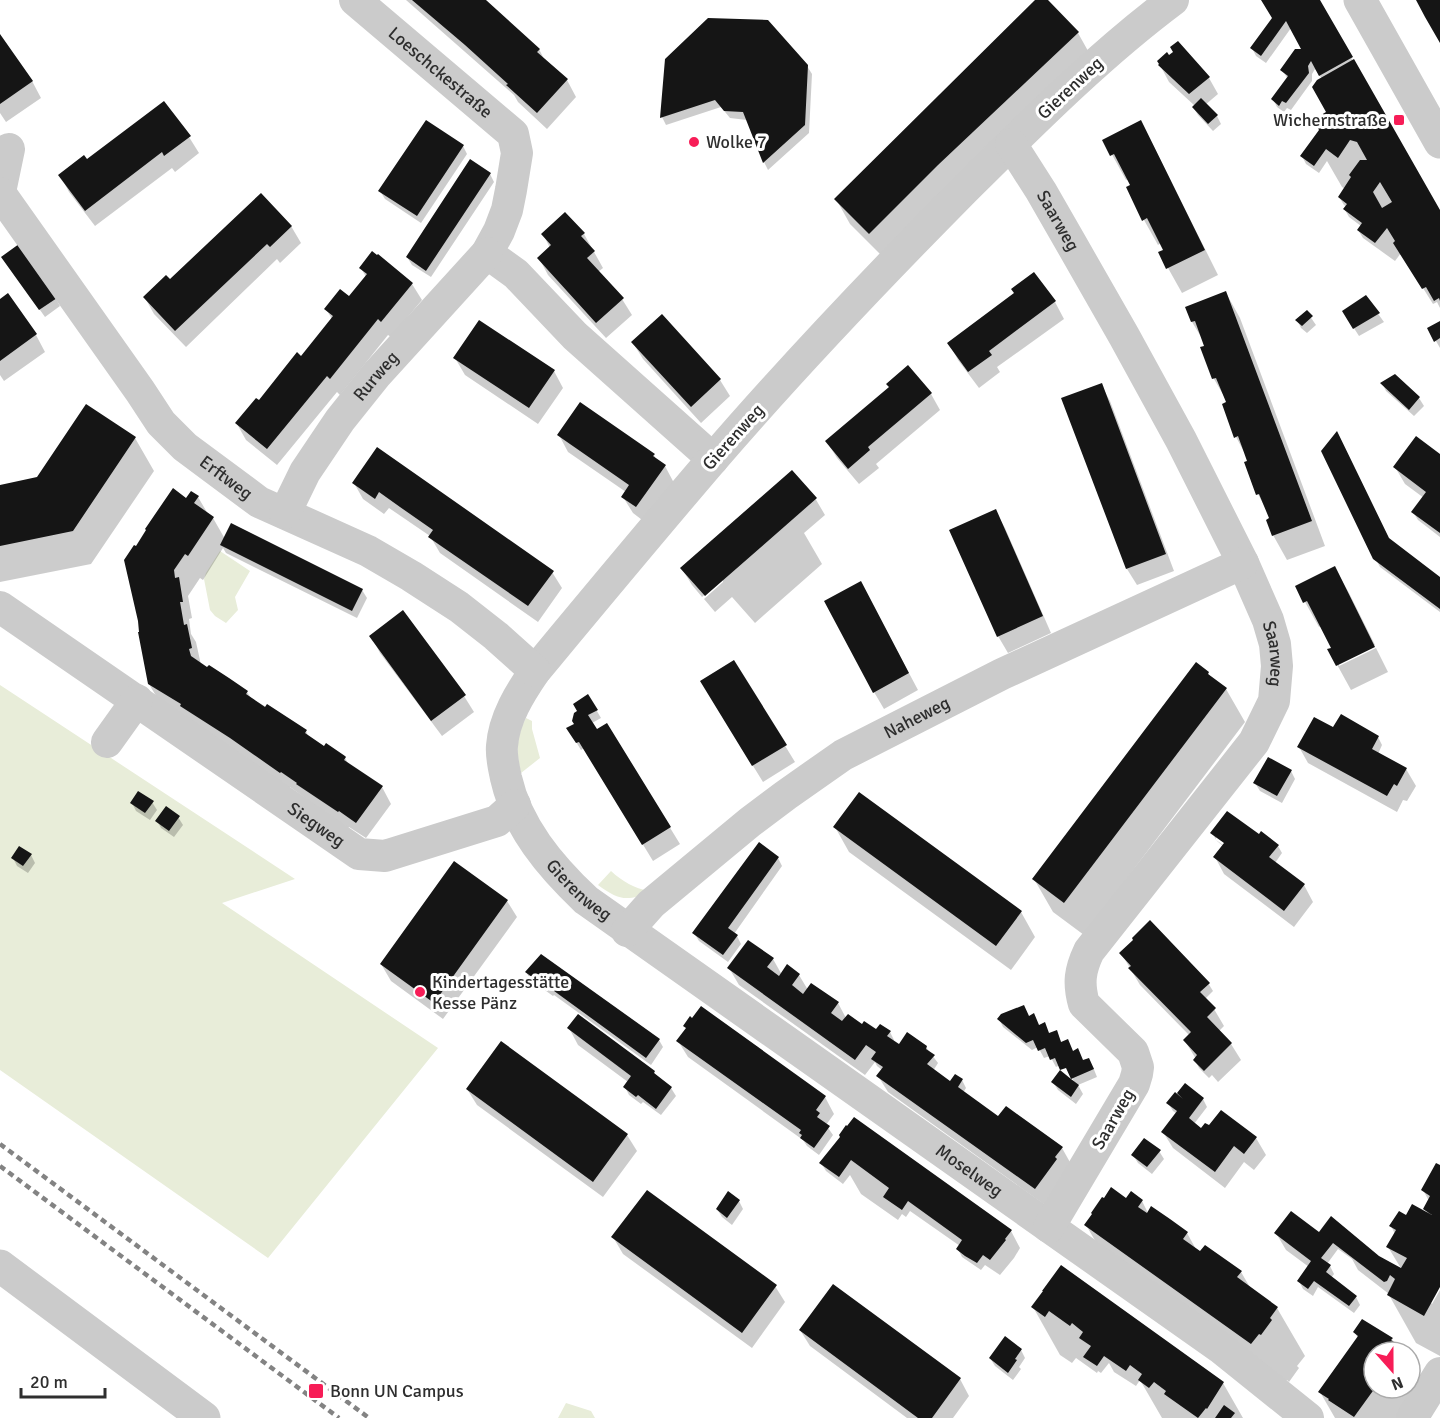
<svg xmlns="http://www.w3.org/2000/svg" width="1440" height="1418" font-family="Signika,sans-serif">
  <rect width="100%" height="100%" fill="#fff"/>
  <path fill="#e8edd9" d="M220,551L250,571L235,597L238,610L226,623L215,616L210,610L204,579L206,573Z
    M0,685L295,879L222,903L438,1048L268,1258L0,1070Z
    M526,718L532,721V729L540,758L521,773C516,754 516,736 526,718Z
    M611,871C623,882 634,888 649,891C628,903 617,899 598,885Z
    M566,1403L591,1411L595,1418H558Z"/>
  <path fill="#0003" fill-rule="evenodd" d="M406,0H483L539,49L545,61L567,80L576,97L547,129L518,102L514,95Z
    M1037,0H1046L1078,33L1092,58L884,258L850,224L836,199Z
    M1265,0H1318L1440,212V308L1437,302L1433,304L1401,253L1395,261L1363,238L1358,230L1361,226L1349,217L1345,210L1347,207L1344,205L1339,197L1345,189L1342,187L1327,161L1319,173L1306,164L1302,156L1321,130L1328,113L1322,79L1315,69L1312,74V81L1291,110L1287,108L1284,112L1277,107L1273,99L1288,79L1282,70L1306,58L1291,28L1266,63L1256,56L1252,48L1274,18Z
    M0,36L32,81L41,98L6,122L0,113Z
    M1160,65L1209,78L1218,94L1205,105L1217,116L1221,124L1213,131L1198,115L1193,107L1195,106L1169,82Z
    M807,66L812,74L809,133L768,170L764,162L747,120L730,118L721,107L666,125L662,117Z
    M1140,122L1154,147L1218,275L1182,293L1168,268L1165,250L1161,243L1158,245L1144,220L1128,179L1126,180L1104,140Z
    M189,137L199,153L175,172L172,168L95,226L69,192L60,175L87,161Z
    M463,146L467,154L421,223L385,199L380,191Z
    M490,174L494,182L431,277L412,265L407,257Z
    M291,226L301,243L280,263L277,259L186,347L154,314L145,298L170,281Z
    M543,234H584L603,268L598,272L622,299L632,315L606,338L548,275L539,258L550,248Z
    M8,265L56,299L60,306L45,317Z
    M361,268L412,284L422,300L391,337L388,335L340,395L337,392L277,465L246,440L237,424L259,402L301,358L332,319L326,309L350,298L366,277Z
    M1034,274L1055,302L1064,319L997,367L1000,372L979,388L958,360L949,343L1015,294Z
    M1226,293L1240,318L1325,546L1287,560L1273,535L1271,519L1258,494L1248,459L1236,437L1228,403L1214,379L1206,345L1192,322L1187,308Z
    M8,295L36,335L45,352L4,381L0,375V301Z
    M1366,297L1384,322L1359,336L1348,319Z
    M1307,312L1316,325L1307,333L1301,328L1297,320Z
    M1440,323V348L1429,329Z
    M633,343L720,380L730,396L701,423L643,359Z
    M455,358L554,371L563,388L538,424L465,375Z
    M1395,376L1419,398L1424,406L1414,416L1386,391L1382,383Z
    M1101,385L1110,401L1174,571L1137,585L1127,569L1063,399Z
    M891,388L931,394L940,410L876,464L879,468L859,484L837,458L827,442Z
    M559,435L654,455L657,461L665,466L674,483L646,523L633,513L623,497L626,492L568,452Z
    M135,438L154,471L91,564L0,582V486L38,478Z
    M378,449L552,572L562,588L538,622L440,553L430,536L389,508L384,514L363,499L354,483Z
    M1440,456V537L1418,520L1413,512L1424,498L1405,484L1395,467Z
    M198,497L208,514L213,518L225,539L362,590L367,598L357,618L226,553L223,548L203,580L200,578L188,596L192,618L189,619L191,634L196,642L201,665L247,692L251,698L306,731L309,738L345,758L349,765L382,787L391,804L366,838L349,827L348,828L307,801L305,798L290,787V789L159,701L149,684L136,548L187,500Z
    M815,498L825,515L804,533L822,564L755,623L732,597L715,612L704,599L723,582V578L702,597L692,585L682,569Z
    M995,511L1005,528L1051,633L1008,653L998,636Z
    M1389,540L1440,579V612L1380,567L1375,558Z
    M1335,568L1349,593L1375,645L1339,663V666L1376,648L1388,672L1351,690L1329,650L1333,648L1321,626L1319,627L1305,602Z
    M870,600L918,690L884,709L874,692Z
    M371,636L464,696L474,712L442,736L380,653Z
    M734,662L795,762L763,782L711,698Z
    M1208,673L1211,678L1226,689L1245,722L1084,935L1053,912L1034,879Z
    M588,696L601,718L592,723L596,731L607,725L680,844L653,861L584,748L581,750L568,729L576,724Z
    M1338,731L1378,737L1382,745L1378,754L1406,769L1416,786L1407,801L1403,800L1397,812L1308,763L1299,747Z
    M1291,771L1295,779L1282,803L1260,791L1255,783Z
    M152,802L157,810L150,820L136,811L132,803Z
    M178,817L183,825L174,837L161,828L157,821Z
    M835,827L1021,912L1035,937L1011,970L849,852Z
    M1212,833L1259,836L1278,846L1282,853L1275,863L1304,885L1313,902L1294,927L1224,874L1215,857L1223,846L1217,841ZM1216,836L1231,846L1229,849L1216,840Z
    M31,855L35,863L28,873L17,866L13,858Z
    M778,858L782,866L734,934L737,936L741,944L728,962L699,941L694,933Z
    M507,901L517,917L443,1019L391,981L381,964Z
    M1121,953L1208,983L1213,991L1205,999L1214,1009L1224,1026L1219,1031L1231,1044L1241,1060L1218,1082L1212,1075L1209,1078L1199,1068L1195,1060L1196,1059L1185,1041L1190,1036L1140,985Z
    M773,959L782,975H799L808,990L838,1003L846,1018L877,1032H890L894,1040L893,1042L904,1050L926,1047L938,1063L933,1071L955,1086L962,1080L966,1088L963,1093L1003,1122L1062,1148L1071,1164L1045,1205L888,1092L878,1076L882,1070L877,1066L875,1062L865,1075L739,985L729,968Z
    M526,972L659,1040L663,1047L651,1065L554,995L553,996L531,980Z
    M1029,1017L1039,1026L1044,1024L1050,1035L1056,1032L1062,1043L1083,1062L1093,1067L1097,1077L1078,1085L1083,1094L1076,1104L1058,1090L1053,1082L1075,1084L1067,1066L1060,1065L1056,1067L1050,1056L1044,1058L1038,1047L1032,1050L1003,1027L999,1019Z
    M569,1028L654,1072L656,1076L671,1088L676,1096L661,1115L643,1102L641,1104L629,1095L625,1087L628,1082L578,1045Z
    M678,1041L825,1097L834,1114L826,1125L833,1135L819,1155L807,1146L803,1140L688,1057Z
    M1185,1085L1203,1099L1207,1107L1194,1124L1202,1130L1209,1127L1221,1112L1256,1138L1266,1155L1254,1170L1244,1162L1225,1188L1173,1148L1163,1132L1177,1114L1173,1111L1168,1103Z
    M467,1089L627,1135L637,1151L603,1197L477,1105Z
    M832,1148L1011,1231L1020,1248L1014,1258L1000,1275L985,1265L981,1270L962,1257L958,1249L960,1246L910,1211L906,1217L902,1214L898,1220L861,1194L850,1175L843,1184L826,1171L821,1163Z
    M1159,1151L1164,1159L1152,1174L1138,1163L1133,1155Z
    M1440,1167V1285L1430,1301L1432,1304L1440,1290V1356L1416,1343L1389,1295V1294L1358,1270L1352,1259L1338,1249L1327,1264L1330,1266L1334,1274L1331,1278L1356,1297L1360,1305L1354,1313L1318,1287L1313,1296L1303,1289L1299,1281L1309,1267L1286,1250L1276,1233L1319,1234L1378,1257L1402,1270L1388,1247L1395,1234L1391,1226L1410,1219L1428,1214L1425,1209L1429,1201L1423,1190Z
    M1126,1200L1142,1201L1148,1213L1187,1233L1197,1251L1241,1272L1251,1289L1277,1308L1305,1356L1297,1366L1299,1368L1289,1382L1287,1380L1279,1391L1114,1273L1086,1225Z
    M739,1201L743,1209L732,1225L722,1217L717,1209Z
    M613,1237L775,1286L785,1302L752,1348L623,1254Z
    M1044,1292L1223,1383L1243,1418H1162L1140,1380L1136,1386L1114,1372L1109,1363L1101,1373L1098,1371L1097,1373L1076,1358L1072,1363L1060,1355L1033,1307Z
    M800,1330L960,1379L969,1396L953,1418H907L810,1346Z
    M1355,1333L1392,1339L1394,1344L1403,1350L1404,1352H1374V1388H1410V1363L1430,1397L1415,1418H1335L1320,1392L1358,1338Z
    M1021,1350L1025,1358L1019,1367L1021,1369L1013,1380L995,1366L990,1358Z"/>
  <path fill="#151515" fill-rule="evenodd" d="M412,0H486L540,49L537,52L568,79L537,113L506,85L508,84L465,45Z
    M1035,0H1048L1079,32L938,165L869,234L834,199Z
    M1261,0H1320L1353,57L1319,76L1311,61L1308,66L1309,73L1286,103L1282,101L1279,106L1271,99L1288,76L1280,70L1295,49H1301L1286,21L1261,56L1250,48L1272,18Z
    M1416,0H1440V43L1425,17Z
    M708,18L768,20L808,65L805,125L763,163L743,112L724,111L715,100L660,118L665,59Z
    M0,34L33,81L0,104Z
    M1178,41L1210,77L1189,94L1158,65L1159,64L1157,61L1167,52L1169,55L1173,52L1170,47Z
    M1354,59L1440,210V301L1439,298L1434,301L1426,287L1422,289L1393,243L1395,241L1387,228L1375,243L1357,230L1362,223L1343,209L1347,204L1338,197L1351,177L1349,175L1360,160H1367L1357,142L1350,140L1338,158L1326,149L1314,166L1300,156L1319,130L1313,120L1326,112L1312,87L1317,80ZM1380,182L1392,202L1382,208L1373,192Z
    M1201,98L1218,115L1208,124L1192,107Z
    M164,101L191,136L164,156L162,152L85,211L58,175L84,155L87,159Z
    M426,120L464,145L417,216L378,191Z
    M1141,120L1205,250L1166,269L1158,252L1163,250L1147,218L1142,221L1126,187L1130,185L1114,154L1110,156L1102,140Z
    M470,159L491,173L426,271L406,257Z
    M261,193L292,226L270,247L267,244L175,331L143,297L166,275L170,279Z
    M565,212L585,233L581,236L595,251L587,258L624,298L596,323L537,258L551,245L541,234Z
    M19,244L57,298L39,310L1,257Z
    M372,251L377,255L378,254L413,283L381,322L378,319L330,379L327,376L267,449L235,423L256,398L259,400L297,352L301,356L333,316L324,309L340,289L349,296L367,274L359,268Z
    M1034,272L1056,301L989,351L992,355L968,372L947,343L1014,293L1011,289Z
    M1226,291L1312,521L1272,536L1266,520L1269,518L1259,494L1256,495L1244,462L1247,461L1242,447L1238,436L1234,438L1222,404L1226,402L1216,378L1212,379L1200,347L1204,346L1195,321L1191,322L1185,307Z
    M8,293L37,334L0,361V299Z
    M1366,295L1380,313L1353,329L1342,311Z
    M1307,310L1313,316L1302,326L1295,320Z
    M662,314L721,379L691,407L631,342Z
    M479,320L555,370L529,408L453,358Z
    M1440,321V338L1434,342L1427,328Z
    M908,365L932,393L868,447L870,450L848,469L825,441L889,387L886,384Z
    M1395,374L1420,397L1409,410L1380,383Z
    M1102,383L1166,554L1126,569L1061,398Z
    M580,402L655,454L653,456L666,465L636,507L621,497L629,485L557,435Z
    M86,404L136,437L73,531L0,546V485L37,477Z
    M1337,431L1389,538L1440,577V609L1373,559L1321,451Z
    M1416,436L1440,454V533L1411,512L1426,492L1393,467Z
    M377,447L554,571L528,606L428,537L433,530L400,507L379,492L375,499L352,483Z
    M792,470L817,498L705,596L680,568Z
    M173,488L186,498L191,491L199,496L194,503L214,517L188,556L185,554L174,570L175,578L179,577L183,602H180L184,625L187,624L192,648L189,649L191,656L207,667L209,665L229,678L248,691L246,694L265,707L267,704L307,730L305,733L324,746L326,743L345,756L346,757L344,760L383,786L356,823L339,811L338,812L296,784L297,783L281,772L280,773L230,738L180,706L181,704L148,684L138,632H139L138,621L124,560L134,545L136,546L146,530L145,529Z
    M996,509L1043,616L997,637L949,530Z
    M231,523L363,589L352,611L220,545Z
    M1335,566L1375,647L1336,666L1327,649L1331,648L1307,601L1303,603L1295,586Z
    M861,581L909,673L873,693L824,601Z
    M403,610L466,695L431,721L369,636Z
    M734,660L787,745L752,766L700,681Z
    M1196,662L1209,672L1208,674L1227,688L1064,903L1032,879Z
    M588,694L598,710L588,715L597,729L607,723L671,827L642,845L579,742L576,743L566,728L574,724L572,721L574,713L577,711L573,704Z
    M1341,714L1379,736L1372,749L1407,768L1397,786L1394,784L1387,796L1297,747L1314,717L1333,727Z
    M1268,757L1292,770L1277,796L1253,783Z
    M138,791L154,801L145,813L130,803Z
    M859,792L1022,911L996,946L833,827Z
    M166,806L180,816L169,831L155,821Z
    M1227,811L1259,834L1261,831L1279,845L1269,857L1305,884L1284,911L1213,857L1224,843L1210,833Z
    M759,842L779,857L728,928L738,935L723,955L692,933Z
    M19,846L32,854L23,866L11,858Z
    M454,861L508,900L434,1003L380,964Z
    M1150,920L1210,983L1200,992L1216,1008L1207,1017L1232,1043L1204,1071L1193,1060L1197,1055L1183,1040L1191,1032L1128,968L1131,966L1119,953L1133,940L1132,938Z
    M748,940L774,958L767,967L779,976L787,964L800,974L792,985L803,994L811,983L839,1002L831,1013L842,1021L848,1014L862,1024L864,1021L876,1029L880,1024L891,1031L887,1036L899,1044L907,1032L927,1046L926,1049L935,1055L927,1064L950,1081L955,1074L963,1079L958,1087L998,1116L1006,1106L1063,1147L1055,1157L1057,1159L1035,1189L876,1076L883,1067L871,1059L876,1052L866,1045L855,1060L727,968Z
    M541,954L660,1039L646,1058L550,988L549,989L525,972Z
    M1024,1005L1029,1016L1034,1013L1039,1025L1045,1022L1049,1033L1057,1030L1061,1042L1068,1039L1073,1051L1078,1048L1083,1060L1089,1058L1094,1069L1071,1079L1079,1085L1071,1097L1051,1082L1060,1070L1071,1079L1066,1068L1060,1070L1055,1058L1050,1060L1045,1048L1038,1051L1033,1040L1026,1043L997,1019L1001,1014Z
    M701,1006L826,1096L816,1110L820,1113L817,1117L830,1126L814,1148L800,1138L802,1135L799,1133L801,1130L676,1041L686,1028L683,1026L690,1016L692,1018Z
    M578,1014L655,1071L654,1073L672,1087L656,1109L638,1095L636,1097L623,1087L631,1076L567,1028Z
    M501,1041L628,1134L593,1182L466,1089Z
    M1185,1083L1204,1098L1189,1118L1201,1128L1205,1123L1209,1125L1221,1110L1257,1137L1244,1154L1234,1146L1215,1172L1161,1132L1177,1111L1166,1103L1175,1092L1183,1099L1177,1093Z
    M854,1117L1012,1230L1005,1239L1006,1240L990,1260L983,1255L977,1263L965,1256L956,1249L962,1240L908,1201L902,1210L883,1197L889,1188L851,1160L839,1177L819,1163L840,1137L839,1135L846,1125L847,1126Z
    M1144,1138L1161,1150L1147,1167L1131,1155Z
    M1436,1163L1440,1165V1287L1424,1316L1387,1295L1395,1279L1390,1275L1387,1281L1384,1282L1333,1243L1321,1258L1331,1265L1326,1272L1357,1296L1349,1306L1314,1281L1308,1289L1297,1281L1311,1261L1274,1233L1291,1211L1319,1232L1331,1216L1379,1256L1401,1268L1407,1258L1386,1247L1396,1230L1389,1226L1399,1211L1406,1215L1412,1204L1432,1215L1423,1209L1430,1196L1421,1190Z
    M1111,1187L1126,1198L1131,1191L1143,1200L1138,1207L1147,1213L1151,1206L1170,1219L1188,1232L1183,1239L1200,1251L1205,1245L1242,1271L1237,1277L1278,1307L1270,1318L1272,1320L1261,1335L1259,1334L1251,1344L1084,1225L1092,1214L1091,1213L1102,1197L1104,1198Z
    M647,1190L777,1285L742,1333L611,1237Z
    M728,1191L740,1200L727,1218L716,1209Z
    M1061,1265L1224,1382L1207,1409L1206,1408L1198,1418L1164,1394L1166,1391L1154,1382L1149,1388L1138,1380L1142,1374L1130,1365L1126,1371L1104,1356L1097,1366L1083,1357L1091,1346L1079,1338L1083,1332L1072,1323L1070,1326L1049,1311L1045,1317L1031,1307L1043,1291H1042Z
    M833,1284L961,1378L932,1418H918L799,1330Z
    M1362,1319L1393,1338L1391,1340L1404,1349L1402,1352H1374V1388H1375L1354,1417L1328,1400L1329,1399L1318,1392L1358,1336L1353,1332Z
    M1005,1336L1022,1349L1015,1359L1017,1360L1008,1373L989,1358Z
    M1224,1405L1235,1413L1231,1418H1215Z"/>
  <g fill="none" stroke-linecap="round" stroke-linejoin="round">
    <g stroke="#cbcbcb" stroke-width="32">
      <path id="s1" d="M355,0L513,134L517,153L511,190L507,210L499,231L487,253L516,274L575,336L713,459"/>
      <path id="s2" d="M1173,0C1097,57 1031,124 963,191C877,278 792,367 712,460C652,530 594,600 535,671C520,693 504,718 502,746C501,757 504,768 506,778C517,827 550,866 586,900L1222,1349L1308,1418"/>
      <path id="s3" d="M1011,144L1041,191L1072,245L1124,336L1181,440L1243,563L1268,620L1275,644L1277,666L1274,701L1254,742L1089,951C1080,970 1078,983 1084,1004L1133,1052L1138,1067L1137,1074L1134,1084L1049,1227"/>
      <path d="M0,192L9,149"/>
      <path id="s4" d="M0,193L140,391L161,423L185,447L259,502L368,551L411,576L459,607L496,636L535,671"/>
      <path id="s5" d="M285,513L305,472L340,420L376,375L487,253"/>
      <path id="s6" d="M0,607L359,854L385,856L497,821L515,805"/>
      <path d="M107,742L137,700"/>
      <path id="s7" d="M627,931L651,904L750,822L786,795L843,755L1002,674L1243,563"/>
      <path d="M1412,1418L1440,1373"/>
    </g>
    <path stroke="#cbcbcb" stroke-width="33" d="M1360,0L1440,142
      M0,1266L204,1418"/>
    <path stroke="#838383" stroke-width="4.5" stroke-dasharray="6 4.5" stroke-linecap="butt" d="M0,1144L369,1418
      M0,1166L339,1418"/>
  </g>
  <g fill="#f71d57" stroke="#fff" stroke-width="2">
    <rect x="1393" y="114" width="12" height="12" rx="3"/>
    <circle cx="694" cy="142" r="6"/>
    <circle cx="420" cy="992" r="6"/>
    <rect x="308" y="1383" width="16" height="16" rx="3"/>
  </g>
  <g text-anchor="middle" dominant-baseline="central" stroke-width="6" stroke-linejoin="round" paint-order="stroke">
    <g font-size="18" fill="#2e2e2e" stroke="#fff">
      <text stroke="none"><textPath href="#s1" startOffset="112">Loeschckestraße</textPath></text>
      <text transform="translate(1070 88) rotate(-43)">Gierenweg</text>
      <text stroke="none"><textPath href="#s3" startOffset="90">Saarweg</textPath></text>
      <text stroke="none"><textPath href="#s5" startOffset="165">Rurweg</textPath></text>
      <text transform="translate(733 437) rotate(-48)">Gierenweg</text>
      <text stroke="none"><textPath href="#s4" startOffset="366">Erftweg</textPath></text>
      <text stroke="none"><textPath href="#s3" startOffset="576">Saarweg</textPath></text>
      <text stroke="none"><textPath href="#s7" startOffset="362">Naheweg</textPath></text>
      <text stroke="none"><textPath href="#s6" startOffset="384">Siegweg</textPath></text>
      <text stroke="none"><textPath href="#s2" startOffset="1179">Gierenweg</textPath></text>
      <text transform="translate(1113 1119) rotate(-60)">Saarweg</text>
      <text stroke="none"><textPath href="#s2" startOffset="1660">Moselweg</textPath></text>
    </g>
    <g font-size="18" fill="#2e2e2e" stroke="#fff" text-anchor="start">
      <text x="1387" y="120" text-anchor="end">Wichernstraße</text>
      <text x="706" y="142">Wolke 7</text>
      <text x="432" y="982">Kindertagesstätte<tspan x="432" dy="21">Kesse Pänz</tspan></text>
      <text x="330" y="1391">Bonn UN Campus</text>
    </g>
  </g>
  <g transform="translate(1392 1370) rotate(159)"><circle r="28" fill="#ffffff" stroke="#ababab" stroke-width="1.5"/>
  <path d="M0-4.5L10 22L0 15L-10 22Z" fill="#f71d57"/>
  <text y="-9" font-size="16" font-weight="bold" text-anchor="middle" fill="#2e2e2e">N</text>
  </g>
  <path d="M21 1388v9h84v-9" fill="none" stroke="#2e2e2e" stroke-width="3"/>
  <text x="30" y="1388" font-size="18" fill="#2e2e2e" stroke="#ffffff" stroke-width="4.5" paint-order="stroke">20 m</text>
</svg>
